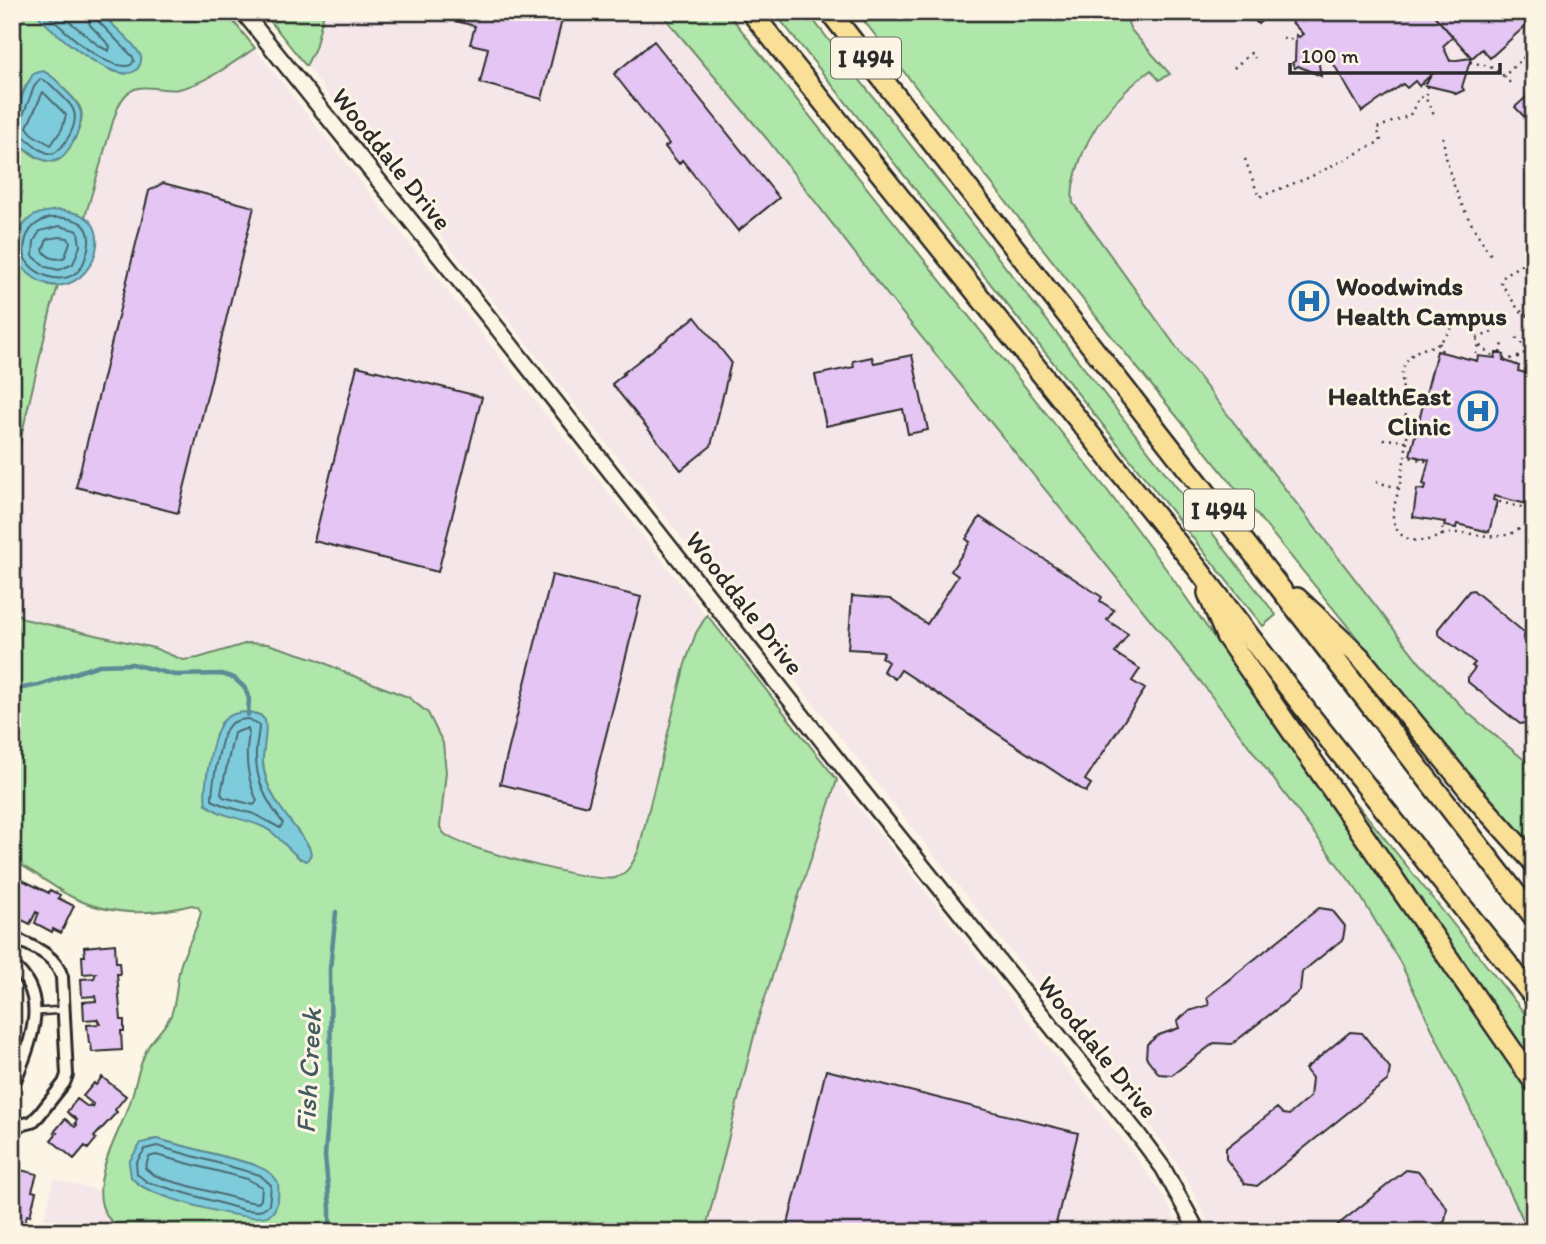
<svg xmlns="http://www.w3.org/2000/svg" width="1546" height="1244" font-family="Itim,sans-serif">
  <rect width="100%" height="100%" fill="#fcf5e5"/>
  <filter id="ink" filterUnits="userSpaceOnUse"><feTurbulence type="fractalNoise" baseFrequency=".0143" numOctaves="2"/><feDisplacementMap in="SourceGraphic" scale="14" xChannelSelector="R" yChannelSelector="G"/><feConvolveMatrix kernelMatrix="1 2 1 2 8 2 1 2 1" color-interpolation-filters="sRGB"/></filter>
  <g filter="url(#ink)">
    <path fill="#f5e7e9" d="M12,12H226L1130,1149L1161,1192L1182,1232H41L54,1179L215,1220L295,903L12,832Z
      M263,12H727L1107,490L1166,569L1534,1092V1232H1213L1186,1177L1160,1139Z
      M857,12H1534V855L1113,338Z"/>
    <path fill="#afe6a9" stroke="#6d886a" stroke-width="2" fill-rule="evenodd" d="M12,12H35L57,32L112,71L126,74L141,57L136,49L100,12H226L255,48C233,63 206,83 179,89C164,92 144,83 131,91C121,97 118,108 114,118L85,217L74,213L17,245L18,262L49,285L58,286L51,309L12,476V134C18,146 41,165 56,161C69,157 85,122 81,110C78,101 70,95 64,89C56,81 50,71 38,72C23,81 18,108 12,123Z
      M263,12H324L315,48L306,66Z
      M660,12H727L1107,490L1166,569L1534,1092V1232H1529L1401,964L1358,892L1201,682L877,282L767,139Z
      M774,12H807L1276,615L1263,626Z
      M857,12H1129L1128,23L1131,30L1170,74L1159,80L1151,70C1116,96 1089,127 1077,170C1074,181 1071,191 1073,203L1187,362L1420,663L1467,712L1534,768V855L1113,338Z
      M12,609L24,619L154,648L183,660L198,658L248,643L268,644L316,659L346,673L408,697L428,713L443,743L446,772L440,827C443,833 445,835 451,838C472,850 594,883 615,878C628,874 634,861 639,849L685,664L696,633L707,615L837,780L759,1016L705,1232H128C73,1210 114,1144 129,1106C136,1086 138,1064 149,1045C156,1035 166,1026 171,1015C177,1000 176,983 180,967C185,948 197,931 201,912L198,907L192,905C150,916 107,916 68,895C49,884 32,870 12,860ZM254,713L262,717C267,733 262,745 263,761C265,796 290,820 309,847L300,859C286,845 273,829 253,822C238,816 219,815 206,804V787L220,725L222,722ZM157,1139L252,1164C274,1174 282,1184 275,1208C238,1204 166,1203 137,1183L150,1140Z
      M1358,805L1534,1025V1070L1353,809Z"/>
    <path fill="#7ecbdc" stroke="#5d8b95" stroke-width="2" d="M35,12H100C110,24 136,43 141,57C142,62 139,68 135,71C113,85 48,29 35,12Z
      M43,71C52,75 58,82 64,89C83,107 86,115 74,140C70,148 65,157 57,160C48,164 39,158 32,153C26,149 15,142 13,135C9,121 26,86 33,74Z
      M60,210C70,212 83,213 90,221C114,247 74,313 28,273C12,260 14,233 29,219C37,212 50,211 60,210Z
      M249,712L260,715L265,720C268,735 262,750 263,765C267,798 291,820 309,847L311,854L307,861C296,860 280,837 269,830C250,818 223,819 206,804C203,789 212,734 223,721C229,714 240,712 249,712Z
      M157,1139L252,1164C263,1169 273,1172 278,1183C279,1193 279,1207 271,1214C256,1226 167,1199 149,1190C142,1187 136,1183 131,1177L129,1162L141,1143Z"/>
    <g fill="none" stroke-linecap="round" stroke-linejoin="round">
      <path stroke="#4c6b72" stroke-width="2" d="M44,12C63,28 106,73 131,65L134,61L133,57L97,20L95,12
        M58,12L99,46L109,51L110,46L90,25L86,12
        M43,92L66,115L62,129L51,145L33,135L27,127Z
        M12,122L22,118L34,87L40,79C48,81 52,86 58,92C63,97 70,103 73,109C80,123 65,147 53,154C36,153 28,134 12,132
        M49,218C75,216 96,222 87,253C85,259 83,268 77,272C60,286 35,275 25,259C22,239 29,224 49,218Z
        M60,226L78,231L80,246L73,264L59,270L46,267L33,256L34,241L40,231Z
        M59,237L68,238L70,242L65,257C57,261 47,258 43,250L47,239Z
        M249,719L259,725C259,734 256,743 256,752C255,780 266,801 283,823L280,828L254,814L225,806L212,800C212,787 220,737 228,727C232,721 242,719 249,719Z
        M248,728C250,735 247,743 247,750C246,768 250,785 257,801L254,805L223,797L221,793L234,733Z
        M157,1146L260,1175L271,1185L269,1205L259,1211L244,1210L147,1182L137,1174L136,1163L145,1149Z
        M156,1155L247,1179L262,1187L261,1200L258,1203L245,1201L167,1180L152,1174L145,1168L149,1157Z"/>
      <path stroke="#5d8b95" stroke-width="4.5" d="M12,690L39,685L99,665L132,664L175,675L222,674L234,678L245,688L249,699L248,715
        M330,1232V1208L325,1156L331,1079L330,969L336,912"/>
    </g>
    <path fill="#e4c5f3" stroke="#2b2b2b" stroke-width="2" d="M421,12H564L542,99L480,83L488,48L470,44L475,26Z
      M1247,12H1271L1258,24Z
      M1282,12H1431L1453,37L1443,46L1450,61L1471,58L1462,87L1464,90L1456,94L1454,92L1425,85L1433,73L1419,86L1415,81L1407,88L1403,84L1362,112L1326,51L1318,59L1321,76L1298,66L1295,68L1292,63L1295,61L1296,35L1299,37L1303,34Z
      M1431,12H1534V18L1490,58L1482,49L1472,58Z
      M654,41L779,198L738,231L682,160L679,164L665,147L669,144L614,74Z
      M1534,90V127L1515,107Z
      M163,183L254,207L178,513L76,487L149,191Z
      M695,317L731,362L711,446L681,470L612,384L624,374L623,373Z
      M1437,351L1477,361L1478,356L1495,358L1496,353H1500L1504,355L1503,360L1519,366L1518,371L1534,375V476L1532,483L1534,484V492L1531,505L1494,496L1493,500L1497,501L1489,532L1457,524L1456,528L1444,526L1445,522L1413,517L1417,489L1425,490L1426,485L1423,484L1429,460L1410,455Z
      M912,355L928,430L908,434L903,409L826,426L815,375L854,367L853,361L872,357L874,363Z
      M357,366L482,397L438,572L314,541Z
      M980,517L1102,597L1100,601L1114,610L1107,620L1128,634L1115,653L1140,669L1132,681L1145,689L1085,780L1091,784L1086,792L901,670L895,679L883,671L888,662L881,657L884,653L882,651L848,649L852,596L890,599L927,624L958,576L951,571L970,542L966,539Z
      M552,575L641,597L588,806L500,784Z
      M1473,590L1525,633L1523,640L1533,648L1526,657L1534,664V712L1525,723L1520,724L1468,682V677L1475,668L1472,666L1475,663L1438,634V629L1469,591Z
      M12,875L49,893L50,890L60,895L58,898L74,906L61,933L53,929L52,932L35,923L39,912L38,914L36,912L30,924L14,916L19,904L15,902L12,907Z
      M1319,908L1332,910L1345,926L1343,939L1302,972L1300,991L1232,1044L1214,1043L1172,1075L1159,1074L1146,1057L1147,1044L1159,1035L1179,1028L1177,1021L1189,1011L1209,1005L1207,997Z
      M115,944L116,962H119L120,974H117L121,1020H124V1031H121L122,1050L92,1052L91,1043H89L87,1025L100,1024L97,1019L84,1020L83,1002L96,1001L95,996L82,997L81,979L94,978L96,973L83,974L82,956H85L84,947Z
      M1350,1032L1362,1033L1390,1068L1388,1080L1257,1186L1245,1184L1226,1159V1148L1277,1108L1283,1114L1289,1115L1310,1097L1312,1078L1305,1069Z
      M826,1070L1078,1133L1054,1232H786Z
      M102,1077L126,1096L115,1110L117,1112L94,1137L96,1139L88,1149L85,1146L74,1159L51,1140L57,1133L54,1132L65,1119L75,1127L77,1125L75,1123L77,1120L67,1112L77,1099L88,1107L90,1105L92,1107L93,1104L83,1096L94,1083L96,1085Z
      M12,1168L37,1174L32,1191L36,1192L30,1216L27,1215L22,1231L12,1229Z
      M1406,1170L1419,1172L1447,1208L1445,1221L1431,1232H1329Z"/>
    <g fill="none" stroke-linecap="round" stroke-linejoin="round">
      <g stroke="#2b2b2b" stroke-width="10">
        <path id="service" d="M36,1012L64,1010"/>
      </g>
      <g stroke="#2b2b2b" stroke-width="16">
        <path id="minor" d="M12,937C32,947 55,953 62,977L67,1075L64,1083L39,1115L32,1122L12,1127
          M12,965C54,998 27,1050 12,1088"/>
      </g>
      <g stroke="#2b2b2b" stroke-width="19">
        <path id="tertiary" d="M243,12L498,329L850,776L1137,1133L1163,1168L1198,1232"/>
      </g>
      <g stroke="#2b2b2b" stroke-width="24">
        <path id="motorway" d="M751,12L1198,569L1308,713L1534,997
          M830,12L1222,513L1534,917
          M1208,593L1226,636L1534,1082
          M1297,598L1360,657L1473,795L1534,863"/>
      </g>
      <path stroke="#2b2b2b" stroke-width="2.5" stroke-dasharray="2 5" stroke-linecap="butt" d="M1283,38L1296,40
        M1470,62L1489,66L1504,76L1534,48
        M1234,68L1251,53L1255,58
        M1504,76L1511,84
        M1428,86L1426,99L1434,115
        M1443,137C1448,184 1467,220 1493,258
        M1245,159L1259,197L1310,177L1381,141L1377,128L1410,115L1419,98L1426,95
        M1534,258L1505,274L1501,283L1518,309L1534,321
        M1477,338L1493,332
        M1516,338L1534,355
        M1439,343L1442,347L1441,352
        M1500,353L1504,341
        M1503,359C1518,359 1528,355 1532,340
        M1474,361L1479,343
        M1383,439L1407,441C1408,418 1402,396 1402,374C1403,367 1406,360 1412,355C1420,347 1433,349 1441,341C1453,330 1451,318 1472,329L1481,347L1495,357
        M1407,441L1405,456L1429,462
        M1533,478H1534
        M1376,482L1399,488L1405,456
        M1399,488C1397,497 1393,507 1393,516C1395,544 1423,545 1442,535L1443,521
        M1533,495H1534
        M1495,508L1500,502L1534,510
        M1442,535C1477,526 1505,554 1534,514"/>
      <use href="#service" stroke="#fcf5e5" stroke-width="5"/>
      <use href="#minor" stroke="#fcf5e5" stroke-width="10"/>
      <use href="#tertiary" stroke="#fcf5e5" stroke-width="14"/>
      <use href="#motorway" stroke="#fadf96" stroke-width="19"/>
    </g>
  </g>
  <defs>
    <g id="hospital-ring" transform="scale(2.0125)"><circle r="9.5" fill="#fcf5e5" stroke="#1f6fb2" stroke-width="1.5"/><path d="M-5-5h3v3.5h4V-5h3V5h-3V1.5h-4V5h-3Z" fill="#1f6fb2"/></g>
  </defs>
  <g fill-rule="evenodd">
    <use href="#hospital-ring" x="1309" y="301"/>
    <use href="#hospital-ring" x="1478" y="411"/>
  </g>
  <g text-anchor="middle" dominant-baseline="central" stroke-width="6" stroke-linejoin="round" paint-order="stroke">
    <g fill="#fcf5e5" stroke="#6a6863" stroke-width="2">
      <rect x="831" y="37.5" width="70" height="41" rx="5"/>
      <rect x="1184" y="489.5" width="70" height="41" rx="5"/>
    </g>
    <g font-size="24" font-weight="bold" fill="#2b2b2b">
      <text x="866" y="58">I 494</text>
      <text x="1219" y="510">I 494</text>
    </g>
    <g font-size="26" fill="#2b2b2b" stroke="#fcf5e5">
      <text transform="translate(392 159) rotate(51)">Wooddale Drive</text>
      <text transform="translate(745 603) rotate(52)">Wooddale Drive</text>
      <text transform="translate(1098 1047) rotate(51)">Wooddale Drive</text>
    </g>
    <g font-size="26" font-weight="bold" fill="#2b2b2b" stroke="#fcf5e5" text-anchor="start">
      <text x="1336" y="286">Woodwinds<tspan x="1336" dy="30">Health Campus</tspan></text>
      <text x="1451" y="396" text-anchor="end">HealthEast<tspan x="1451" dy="30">Clinic</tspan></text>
    </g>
    <g font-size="28" font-style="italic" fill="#445b60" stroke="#fcf5e5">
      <text transform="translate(308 1071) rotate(-87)">Fish Creek</text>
    </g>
  </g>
  <rect width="1546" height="1244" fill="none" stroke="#fcf5e5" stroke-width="42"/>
  <rect x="21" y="21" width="1504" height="1202" fill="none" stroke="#2b2b2b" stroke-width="2.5" filter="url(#ink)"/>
  <path d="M1290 63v10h210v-10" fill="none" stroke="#2b2b2b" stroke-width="3.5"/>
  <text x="1301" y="63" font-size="21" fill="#2b2b2b" stroke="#fcf5e5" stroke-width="5" paint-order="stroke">100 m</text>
</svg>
